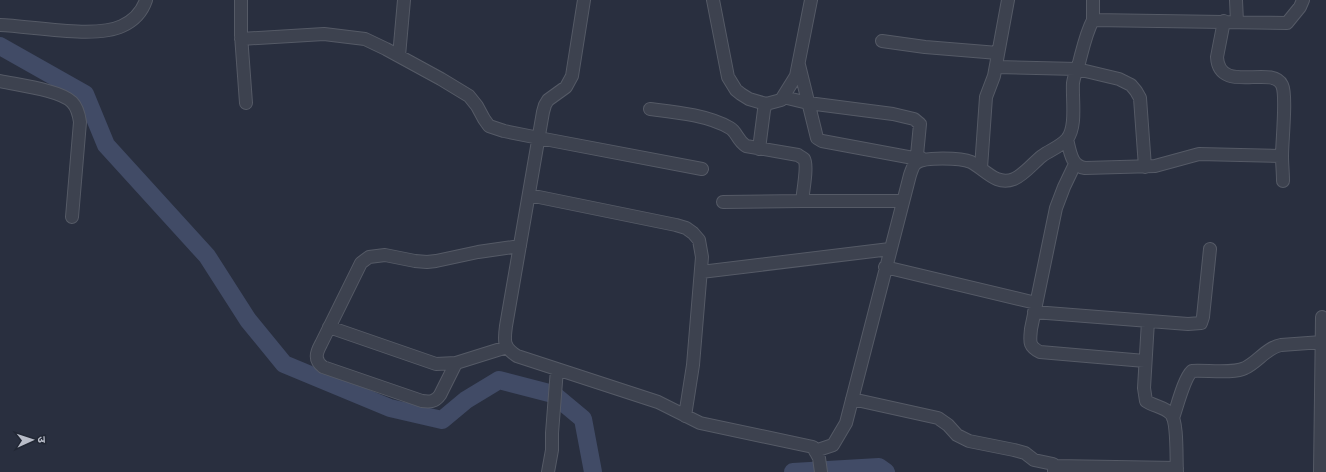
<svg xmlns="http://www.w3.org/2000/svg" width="1326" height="472" font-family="Cabin,'Noto Sans Devanagari',sans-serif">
  <rect width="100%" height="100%" fill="#292f3f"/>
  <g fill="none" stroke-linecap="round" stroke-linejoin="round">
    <path stroke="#414b66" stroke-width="18" d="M0,46L85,94L106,145L207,256L248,320L284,364L390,408L442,420L466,400L499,380L553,394L583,419L593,472
      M793,472L879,467L886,472"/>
    <g stroke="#555a66" stroke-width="14">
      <path id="minor" d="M241,0V35L246,103
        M584,0L572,76L566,87L548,100L545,105L543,112L506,326C504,341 503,347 517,356L658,402L700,423L813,447L819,458L821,472
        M713,0L728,77L736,90L741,94L749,99L766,104
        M1236,0L1237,22
        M1093,20V0
        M1224,21L1217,57C1219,95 1272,64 1282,85C1287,95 1282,141 1282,156C1282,164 1283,172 1283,181
        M0,25C31,26 95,39 122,26C133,21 142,12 146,0
        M241,39L324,34L365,39L386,49L441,79L469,96L477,106L484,119L489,126L504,131L539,138L702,169
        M882,41L925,47L998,53
        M399,56L404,0
        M799,65L817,138L822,141L924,160
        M996,67L1077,69L1119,79L1131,85L1136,91L1140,98L1145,167
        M0,81C18,85 60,90 72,102C77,107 79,115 80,122L72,217
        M783,97L808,103L893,114L914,119L920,124L917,155L924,160
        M650,109C675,112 708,115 730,128C737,132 737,140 746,146L798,155C799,156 803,158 804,159C808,165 803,192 802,201
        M1067,139C1070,151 1071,166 1085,168L1155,166L1199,154L1282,156
        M759,149L764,110L766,104L781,100L796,76L811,0
        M1075,164L1064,187L1056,208L1031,329C1030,341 1028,346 1040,352L1145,361
        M981,168L986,97L994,76L1008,0
        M529,195L676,225L686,228L693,233L699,240L702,257L693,365L685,416
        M723,202L802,201H903
        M885,267L1036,303
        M701,272L890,249
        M1034,312L1188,324L1201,323L1203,317L1210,249
        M1148,321L1144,388L1146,401C1153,406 1165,407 1171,414C1178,422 1176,460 1177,472
        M329,327L436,364L456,363L507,347
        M456,363L440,395C435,402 430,402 422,401L323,367C314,360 316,353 321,344L361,263L369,257L385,255L415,261L427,262L436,261L478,252L520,246
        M852,399L938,418L948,425L957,435L969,441L1014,450L1025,453L1034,460L1053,464L1054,466V472
        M1173,418C1177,407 1184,378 1192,371C1206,370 1234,374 1245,368C1258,362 1266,348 1281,345L1322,342
        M815,451L833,445L846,423L910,175C911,172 913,166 915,164C923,156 962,158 971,162C986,170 996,186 1014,179C1025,174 1033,163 1042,156C1050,150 1060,147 1067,139C1077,127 1072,99 1073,83C1074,76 1077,69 1079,63C1083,48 1086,33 1093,20L1287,23L1300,7L1303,0
        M1054,466L1177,468
        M548,472L552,450V433L557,369
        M1320,472L1322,317"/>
    </g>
    <use href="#minor" stroke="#3d424f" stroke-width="12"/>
  </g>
  <g transform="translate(32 440) rotate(87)" stroke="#212734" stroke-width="3" paint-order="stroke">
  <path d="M0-3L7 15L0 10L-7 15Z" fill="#b9bdc9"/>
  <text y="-6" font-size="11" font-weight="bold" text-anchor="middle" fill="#b9bdc9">उ</text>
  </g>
</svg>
